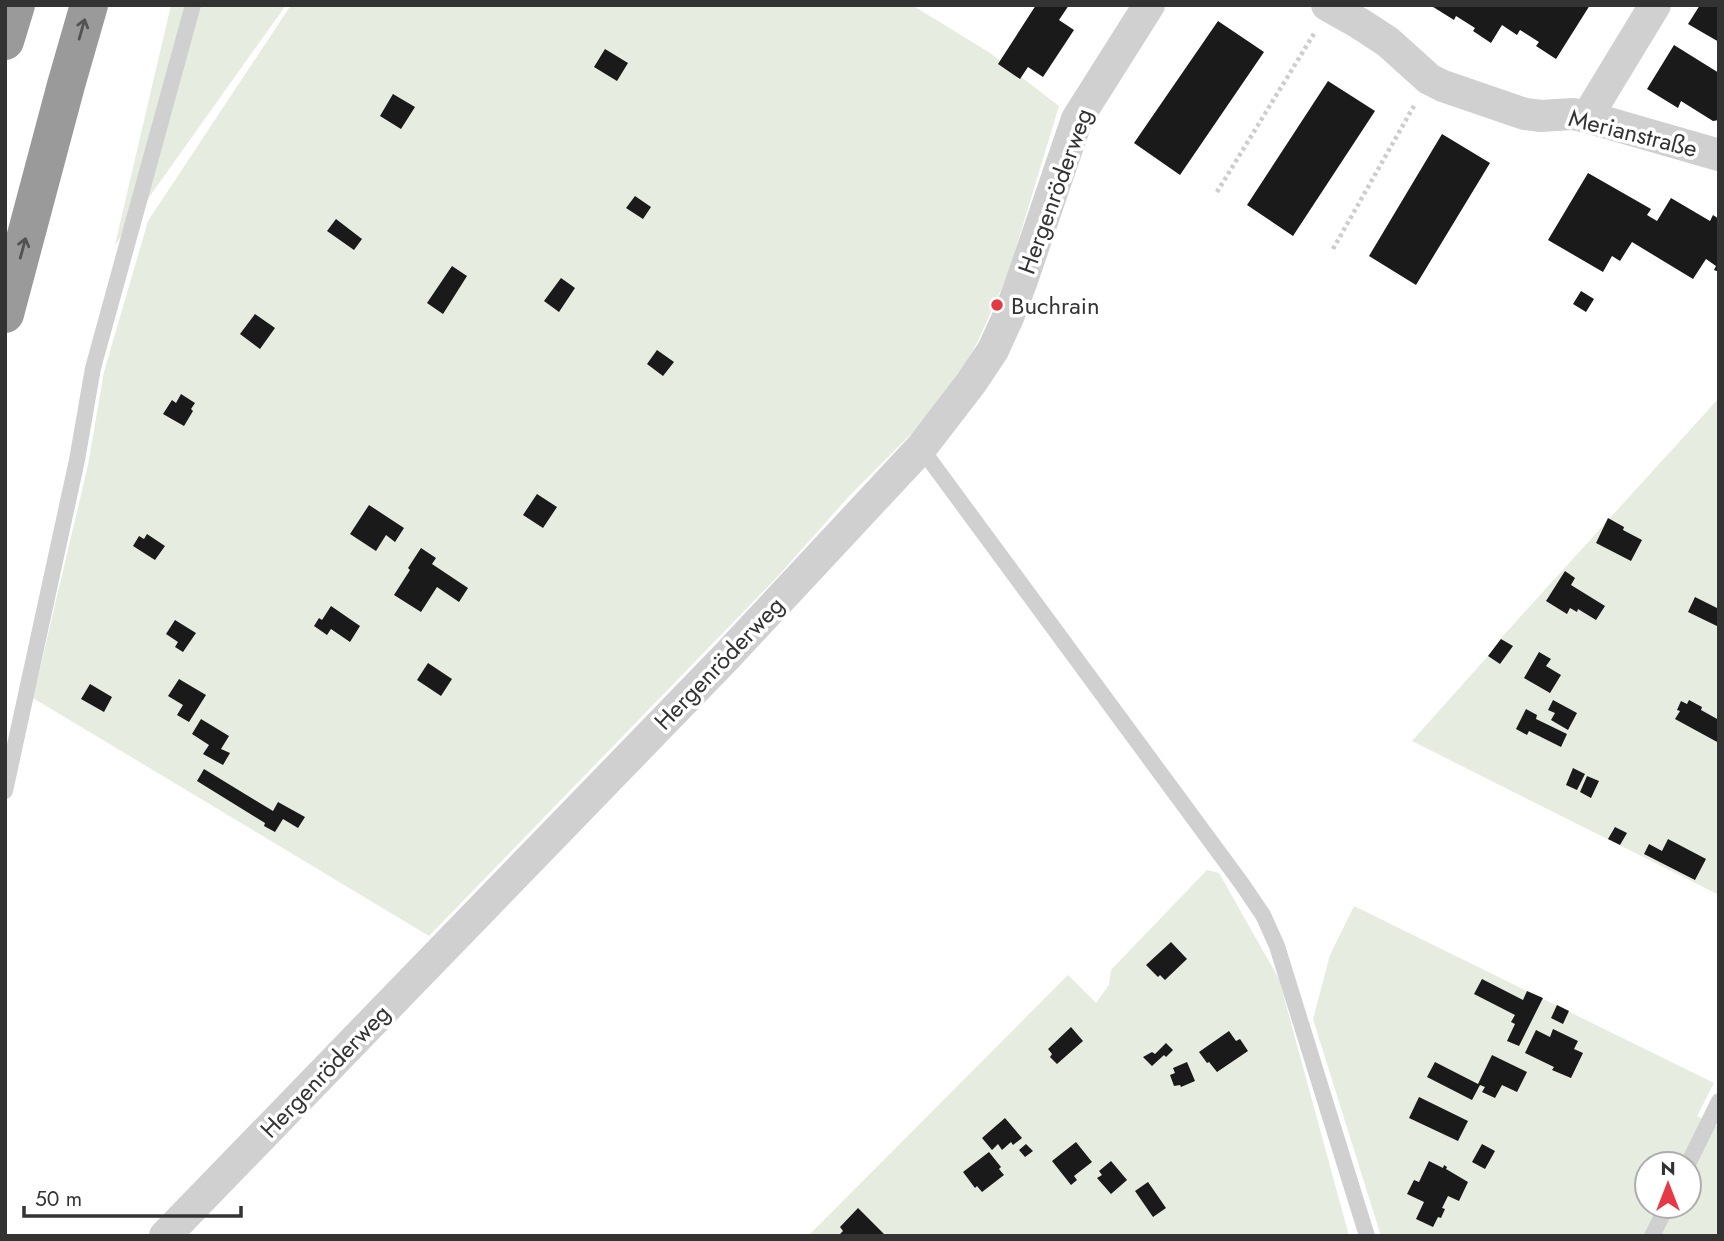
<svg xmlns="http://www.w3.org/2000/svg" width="1724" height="1241" font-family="Jost,sans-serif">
  <rect width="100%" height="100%" fill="#fff"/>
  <path fill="#e6ecdf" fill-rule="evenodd" d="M171,5H286L115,245Z
    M291,5H912L990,53L1059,106L1008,274L978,341L958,377L913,432L850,495L780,574L429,936L33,698L88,465L104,372L148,221Z
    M1719,398V895L1412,741L1488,656L1501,638Z
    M1207,870L1219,873L1279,979L1349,1236H808L1068,975L1096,1003L1109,985L1111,970Z
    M1354,906L1714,1083L1697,1116L1717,1126L1719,1124V1236H1381L1313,1019L1330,955ZM1647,1164H1689V1206H1647Z"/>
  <path fill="#1a1a1a" d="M1036,5H1069L1059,20L1074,30L1043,77L1028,67L1020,79L998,64Z
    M1430,5H1590L1556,59L1536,46L1539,42L1520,30L1517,35L1502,25L1491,43L1473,31L1475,28L1456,16L1454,20Z
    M1700,5H1719V42L1688,24Z
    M1218,21L1264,52L1180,175L1134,143Z
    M1674,45L1719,73V120L1713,121L1681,101L1678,108L1647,89Z
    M605,49L628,63L617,81L594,67Z
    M1328,81L1375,111L1293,236L1247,205Z
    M393,94L415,107L401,129L380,116Z
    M1442,134L1490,163L1416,285L1369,256Z
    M1588,173L1651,209L1647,215L1657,221L1671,198L1710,221L1713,215L1719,219V272L1714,270L1716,266L1706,259L1693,279L1632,242L1620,261L1612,256L1603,272L1548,240Z
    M635,196L651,207L643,219L626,208Z
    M336,219L362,239L354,250L327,231Z
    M452,266L467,276L443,314L427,303Z
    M561,278L575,288L559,312L544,301Z
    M1581,291L1594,299L1586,312L1573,304Z
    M255,314L275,328L260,349L240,334Z
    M657,350L674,362L663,376L647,364Z
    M181,394L195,403L191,409L193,411L184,426L163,414L172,400L176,403Z
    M537,494L557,507L543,528L523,515Z
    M369,505L404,528L395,542L386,535L376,551L350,534Z
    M1608,518L1624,527L1623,530L1642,540L1631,561L1596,543Z
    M147,534L165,546L155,560L133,546L139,536L144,539Z
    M421,548L436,558L432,564L468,588L459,602L437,587L421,612L394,595L410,570L408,568Z
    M1565,571L1575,578L1571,585L1605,606L1596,620L1578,609L1577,612L1570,608L1567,614L1546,601Z
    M1695,597L1719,609V627L1688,612Z
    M331,606L360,626L350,642L331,629L327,635L314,626L319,618L322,620Z
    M175,620L196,633L183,652L175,647L178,642L166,634Z
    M1501,639L1513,646L1500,664L1488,656Z
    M1539,652L1551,659L1546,666L1561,675L1550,693L1524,678Z
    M428,663L452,679L441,696L417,680Z
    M179,679L206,695L189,722L177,715L183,705L168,696Z
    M90,684L112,697L104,712L81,699Z
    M1553,700L1577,713L1568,730L1551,720L1555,713L1548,710Z
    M1689,700L1702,707L1701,710L1719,720V743L1675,719L1680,711L1677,710L1681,701L1687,704Z
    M1526,709L1537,715L1536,719L1567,734L1561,747L1529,731L1527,735L1516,729Z
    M201,719L229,736L221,749L230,753L223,765L203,754L209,745L192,734Z
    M1573,768L1585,774L1577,790L1566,785Z
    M204,769L273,811L278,802L305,817L298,828L283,819L275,832L264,826L265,823L197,781Z
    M1587,776L1599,781L1591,798L1580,792Z
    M1615,827L1627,833L1620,845L1608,839Z
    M1668,839L1706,859L1695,880L1644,854L1649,844L1662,851Z
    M1171,942L1187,959L1165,980L1160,975L1158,977L1146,965Z
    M1482,979L1523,1000L1527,991L1543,998L1519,1046L1507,1041L1515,1024L1511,1022L1515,1015L1474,994Z
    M1557,1005L1569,1011L1563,1024L1551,1018Z
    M1071,1027L1083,1041L1057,1064L1050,1057L1052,1054L1048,1049Z
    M1553,1029L1578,1041L1574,1049L1583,1053L1571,1078L1552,1070L1554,1067L1525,1053L1536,1030L1550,1037Z
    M1229,1031L1236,1041L1240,1039L1248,1051L1217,1072L1209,1062L1207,1063L1199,1052Z
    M1166,1043L1173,1050L1166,1057L1164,1055L1152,1066L1143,1057L1152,1052L1155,1054Z
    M1492,1055L1527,1072L1517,1092L1502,1085L1495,1098L1482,1092L1485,1087L1480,1085L1472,1100L1427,1077L1435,1062L1478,1084Z
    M1187,1062L1195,1081L1181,1087L1180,1085L1174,1086L1170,1075L1175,1073L1173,1068Z
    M1419,1097L1468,1121L1458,1141L1409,1118Z
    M1005,1118L1022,1138L1013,1145L1011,1142L1002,1150L998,1144L992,1150L982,1138Z
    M1076,1142L1092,1162L1074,1176L1077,1180L1071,1185L1052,1161Z
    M1026,1144L1033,1151L1025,1157L1019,1150Z
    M1482,1144L1495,1151L1485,1169L1472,1162Z
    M989,1152L1001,1167L999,1169L1004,1175L982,1192L977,1186L975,1188L963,1172Z
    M1111,1161L1127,1180L1111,1194L1097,1178L1102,1175L1099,1171Z
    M1429,1161L1443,1168L1444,1165L1447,1167L1446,1169L1468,1182L1459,1201L1448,1196L1442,1208L1445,1209L1441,1218L1438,1217L1433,1227L1416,1219L1424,1202L1407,1194L1414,1180L1419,1182Z
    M1148,1182L1166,1208L1153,1217L1135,1191Z
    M858,1208L886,1236H842L840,1234L843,1231L840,1227Z"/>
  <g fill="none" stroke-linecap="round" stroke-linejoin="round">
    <path stroke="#cdcdcd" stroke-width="4.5" stroke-dasharray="3.5 3.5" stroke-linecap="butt" d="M1217,192L1315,32
      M1333,249L1415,104"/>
    <path stroke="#d0d0d0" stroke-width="16" d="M921,448L1242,884L1263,915L1277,946L1367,1236
      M5,791L77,460L93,368L193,5
      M1688,1164L1719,1101
      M1652,1236L1667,1206"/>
    <path stroke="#d0d0d0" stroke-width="32" d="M1327,5L1359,23L1388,42L1429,79L1443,86L1525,114L1541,116L1573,114L1587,117L1719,155
      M1587,117L1655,5
      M165,1236L727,656L921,448L971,383L993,350L1009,315L1021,283L1077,119L1149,5"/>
    <path stroke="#9a9a9a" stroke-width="38" d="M5,41L16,5
      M5,314L66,85L89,5"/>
  </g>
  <defs><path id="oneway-shaft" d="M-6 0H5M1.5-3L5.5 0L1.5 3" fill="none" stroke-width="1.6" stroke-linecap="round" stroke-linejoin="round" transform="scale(1.75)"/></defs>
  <g stroke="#525252">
    <use href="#oneway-shaft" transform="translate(82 29) rotate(-74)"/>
    <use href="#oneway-shaft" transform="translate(23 248) rotate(-75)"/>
  </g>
  <circle fill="#e63946" stroke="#fff" stroke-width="2.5" cx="997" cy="305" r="7"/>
  <g text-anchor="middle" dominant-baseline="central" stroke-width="7" stroke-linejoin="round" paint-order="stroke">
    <g font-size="24" fill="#333" stroke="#fff">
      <text transform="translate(1633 133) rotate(14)">Merianstraße</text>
      <text transform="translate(1055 191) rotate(-70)">Hergenröderweg</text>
      <text transform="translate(719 663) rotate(-46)">Hergenröderweg</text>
      <text transform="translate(325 1071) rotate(-46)">Hergenröderweg</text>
    </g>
    <g font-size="24" fill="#333" stroke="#fff" text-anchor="start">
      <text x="1011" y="305">Buchrain</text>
    </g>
  </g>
  <rect width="1724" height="1241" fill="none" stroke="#333333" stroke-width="14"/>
  <g transform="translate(1668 1185)"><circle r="33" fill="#ffffff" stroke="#adadad" stroke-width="2"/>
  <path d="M0-5L12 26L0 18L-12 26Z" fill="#e63946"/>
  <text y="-10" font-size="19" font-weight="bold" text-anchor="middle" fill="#333333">N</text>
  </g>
  <path d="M24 1206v10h217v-10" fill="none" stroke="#333333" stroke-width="3.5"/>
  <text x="35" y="1206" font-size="21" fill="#333333" stroke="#ffffff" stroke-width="5" paint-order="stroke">50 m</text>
</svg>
